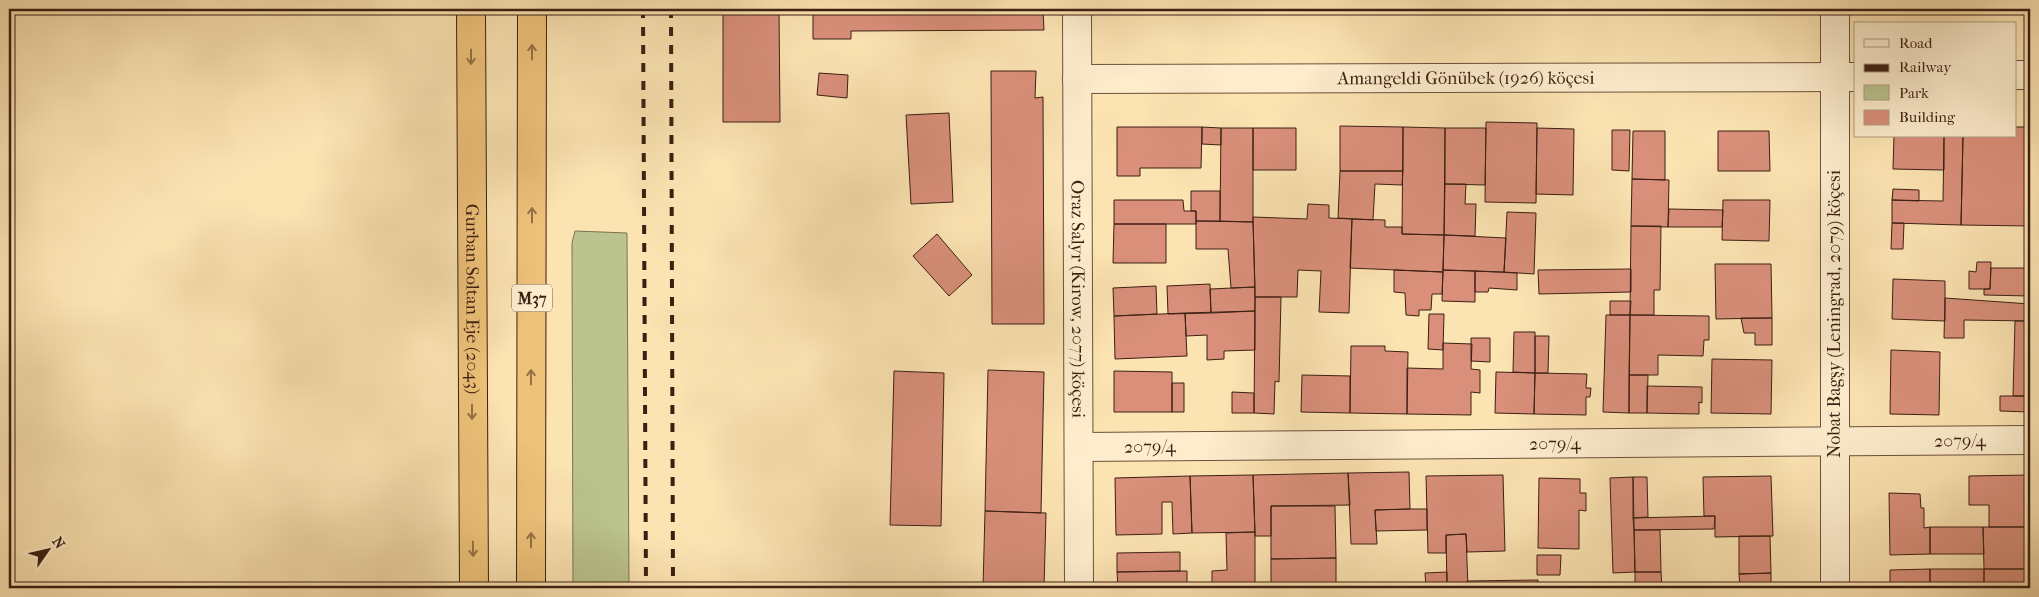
<svg xmlns="http://www.w3.org/2000/svg" width="2039" height="597" font-family="'IM FELL French Canon',serif">
  <rect width="100%" height="100%" fill="#fce3b2"/>
  <filter id="stains"><feTurbulence type="fractalNoise" baseFrequency=".004" numOctaves="4"/><feColorMatrix values="0 0 0 0 .2 0 0 0 0 .09 0 0 0 0 .02 0 0 0 .5 -.17"/></filter>
  <radialGradient id="worn" r=".72"><stop offset=".6" stop-color="#630" stop-opacity="0"/><stop offset="1" stop-color="#630" stop-opacity=".3"/></radialGradient>
  <path fill="#bbc48f" stroke="#7c7250" d="M575,231L627,233L629,588H573L572,243Z"/>
  <path fill="#d98f7a" stroke="#3c1f12" d="M723,9H779L780,122H723Z
    M813,9H1043L1044,30L851,31V39H813Z
    M1114,9H1192V12H1114Z
    M1192,9H1224V12H1192Z
    M1224,9H1253V12H1224Z
    M1262,9H1302V13H1262Z
    M1302,9H1348V13H1302Z
    M1373,9H1444V13L1373,12Z
    M1498,9H1536V12H1498Z
    M1536,9H1582V12H1536Z
    M1582,9H1628V12H1582Z
    M1628,9H1671V12H1628Z
    M1691,9H1770V14H1691Z
    M1890,9H1943V12H1890Z
    M2003,9H2030V12L2003,13Z
    M991,71H1036L1035,98L1043,97L1044,324H992Z
    M819,73L848,75L847,98L817,95Z
    M949,113L953,202L911,204L906,115Z
    M1486,122L1537,123L1536,203L1485,202Z
    M1340,126L1403,127V171H1340Z
    M1117,127H1202L1201,168H1140V176H1117Z
    M1202,127L1221,128V145L1202,144Z
    M1403,127L1445,128L1444,235L1402,234Z
    M2015,127H2030V226L1961,225L1963,136H2015Z
    M1221,128H1253V222L1220,221Z
    M1253,128H1296V170H1253Z
    M1445,128H1486L1485,185L1445,184Z
    M1537,128L1574,129L1573,195L1536,194Z
    M1612,130H1630L1629,171L1612,170Z
    M1633,131H1665V180L1632,179Z
    M1718,131H1769L1770,171H1718Z
    M1894,136H1944V170L1893,169Z
    M1944,136H1963L1961,225L1892,223V200L1943,201Z
    M1340,171H1403L1402,185L1375,184L1373,220L1338,218Z
    M1632,179L1669,180L1668,227L1631,226Z
    M1445,184H1466L1465,204H1476L1475,236L1444,235Z
    M1893,189L1919,190V201L1892,200Z
    M1191,191H1220V221H1196V211H1191Z
    M1114,200H1183L1184,211H1196V224H1114Z
    M1723,200H1770L1769,241L1722,240Z
    M1308,204L1329,205V218L1352,219L1349,313L1319,312L1321,271L1298,270L1297,297H1255L1253,217L1307,219Z
    M1669,209L1723,210L1722,227H1668Z
    M1507,212L1536,213L1534,274L1504,272Z
    M1352,219L1385,220V227H1402V234L1444,235L1443,272L1350,268Z
    M1196,221L1253,222L1255,287L1231,288L1228,249H1196Z
    M1892,223H1904L1903,249H1891Z
    M1114,224H1166V263H1113Z
    M1631,226H1661L1660,290H1654V315H1630Z
    M937,234L972,275L949,296L913,256Z
    M1444,235L1506,238L1504,272L1443,270Z
    M1977,262H1991L1990,289H1969V271L1976,272Z
    M1715,264H1771L1772,318L1716,319Z
    M1991,268H2030V296L1984,295V289H1990Z
    M1631,269V292L1539,294L1538,270Z
    M1394,270L1443,272L1442,294H1432L1431,310H1419V316L1406,315L1405,293L1394,292Z
    M1443,270L1475,271V302L1442,301Z
    M1475,271L1517,273V290L1489,288L1488,292H1475Z
    M1893,279L1945,281V321L1892,319Z
    M1210,284L1211,313L1168,314L1167,286Z
    M1156,286L1157,314L1114,316L1113,288Z
    M1255,287V311L1211,313L1210,289Z
    M1255,297H1281L1279,382L1275,381L1274,414L1254,413Z
    M1945,298L2030,304V321L1964,320V338H1944Z
    M1610,301H1631L1630,315H1610Z
    M1255,311V350L1224,351V359L1207,360V335L1186,336L1185,313Z
    M1185,313L1187,356L1115,359L1114,316Z
    M1429,314H1444L1443,350L1428,349Z
    M1606,315H1630L1629,413L1603,412Z
    M1630,315L1709,316V340H1704L1703,356L1658,355V375H1629Z
    M1741,318H1772V345H1755V333H1744Z
    M2015,321H2030V396H2013Z
    M1514,332H1535V373L1513,372Z
    M1535,336H1549L1548,373H1535Z
    M1471,338H1490V362L1471,361Z
    M1443,343L1472,344L1471,369L1480,370V393L1471,392V415L1407,414V368L1443,369Z
    M1351,346H1385V351L1408,352L1407,414L1350,413Z
    M1891,350L1940,352L1939,415L1890,414Z
    M1712,359L1772,360L1771,414L1711,413Z
    M988,370L1044,372L1041,513L985,511Z
    M894,371L944,373L941,526L890,525Z
    M1114,371L1172,372V412H1114Z
    M1496,372L1535,373L1534,414L1495,413Z
    M1535,373L1587,374L1586,388H1591L1590,397H1586V415L1534,414Z
    M1302,375L1350,376V413L1301,412Z
    M1629,375H1648L1647,413H1629Z
    M1172,383H1184V412H1172Z
    M1647,386L1702,387V403L1699,402V414L1647,413Z
    M1232,392L1254,393V413H1232Z
    M2000,396H2030V412L2000,411Z
    M1409,472L1410,509L1375,510L1377,544H1351L1348,473Z
    M1348,473L1350,505L1271,506V536H1255L1253,475Z
    M1253,475L1255,532L1192,533L1190,476Z
    M1503,475L1505,551L1467,552L1466,534L1446,535V553H1428L1426,476Z
    M2030,475V527H1989V505H1969V476Z
    M1190,476L1192,533L1173,534L1172,502H1162V534L1116,535L1115,478Z
    M1771,476L1773,536L1715,537V516H1704L1703,477Z
    M1633,477L1635,572L1613,573L1610,478Z
    M1633,477H1647L1648,517L1633,518Z
    M1539,478L1580,479V493H1586V511L1579,510V549L1538,548Z
    M1889,493L1920,494L1921,508H1924V528L1930,527V554L1890,555Z
    M1271,506H1335L1336,558L1271,559Z
    M1410,509H1427V530L1376,531L1375,510Z
    M985,511L1046,513L1044,588H983Z
    M1715,516L1714,529L1634,530L1633,518Z
    M1930,527H1983L1984,554H1930Z
    M1983,527H2030V569H1984Z
    M1634,530H1660L1661,572H1635Z
    M1255,532V588H1118L1117,572L1187,571V585L1212,584V571L1227,570L1226,533Z
    M1466,534L1468,588H1447L1446,535Z
    M1739,536H1770L1771,573L1739,574Z
    M1180,552V571L1117,572V553Z
    M1537,555H1561L1560,575H1537Z
    M1336,558V588H1271V559Z
    M1930,569V588H1890V570Z
    M1930,569H1984V588H1930Z
    M1984,569H2030V588H1984Z
    M1447,572V588H1426L1425,573Z
    M1635,572H1661L1662,588H1635Z
    M1771,573V588H1740L1739,574Z
    M1538,580V588H1468L1467,581Z"/>
  <g fill="none" stroke-linecap="round" stroke-linejoin="round">
    <g stroke="#6c503a" stroke-width="30">
      <g id="minor">
        <path id="s1" d="M1077,9L1079,588"/>
        <path d="M1835,9V588"/>
        <path d="M2015,75H2030"/>
        <path id="s2" d="M1077,79L1855,77"/>
        <path id="s3" d="M1080,447L2030,440"/>
      </g>
    </g>
    <g stroke="#3c1f12" stroke-width="30">
      <g id="highway">
        <path id="s4" d="M471,9L474,588"/>
        <path d="M531,588L532,9"/>
      </g>
    </g>
    <use href="#minor" stroke="#fdedcd" stroke-width="28"/>
    <use href="#highway" stroke="#eec279" stroke-width="28"/>
    <path stroke="#3c1f12" stroke-width="4" stroke-dasharray="9 9" stroke-linecap="butt" d="M643,9L646,588
      M671,9L673,588"/>
  </g>
  <defs><path id="oneway-shaft" d="M-6 0H5M1.5-3L5.5 0L1.5 3" fill="none" stroke-width="1.6" stroke-linecap="round" stroke-linejoin="round" transform="scale(1.25)"/></defs>
  <g stroke="#957046">
    <use href="#oneway-shaft" transform="translate(532 52) rotate(-90)"/>
    <use href="#oneway-shaft" transform="translate(471 57) rotate(90)"/>
    <use href="#oneway-shaft" transform="translate(532 215) rotate(-90)"/>
    <use href="#oneway-shaft" transform="translate(531 377) rotate(-90)"/>
    <use href="#oneway-shaft" transform="translate(472 412) rotate(90)"/>
    <use href="#oneway-shaft" transform="translate(531 540) rotate(-90)"/>
    <use href="#oneway-shaft" transform="translate(473 549) rotate(89)"/>
  </g>
  <g text-anchor="middle" dominant-baseline="central" stroke-width="4.5" stroke-linejoin="round" paint-order="stroke">
    <rect fill="#fdedcd" stroke="#765d4a" stroke-width="1" x="512" y="284.5" width="40" height="27" rx="4"/>
    <g font-size="16" font-weight="bold" fill="#3c1f12">
      <text x="532" y="298">M37</text>
    </g>
    <g font-size="18" fill="#3c1f12" stroke="#fdedcd">
      <text stroke="none"><textPath href="#s2" startOffset="389">Amangeldi Gönübek (1926) köçesi</textPath></text>
      <text stroke="none"><textPath href="#s4" startOffset="290">Gurban Soltan Eje (2043)</textPath></text>
      <text stroke="none"><textPath href="#s1" startOffset="290">Oraz Salyr (Kirow, 2077) köçesi</textPath></text>
      <text transform="translate(1834 314) rotate(-90)">Nobat Bagşy (Leningrad, 2079) köçesi</text>
      <text stroke="none"><textPath href="#s3" startOffset="880">2079/4</textPath></text>
      <text stroke="none"><textPath href="#s3" startOffset="475">2079/4</textPath></text>
      <text stroke="none"><textPath href="#s3" startOffset="70">2079/4</textPath></text>
    </g>
  </g>
  <rect width="2039" height="597" fill="none" stroke="#fce3b2" stroke-width="30"/>
  <rect x="10" y="10" width="2019" height="577" fill="none" stroke="#3c1f12" stroke-width="2.5"/>
  <rect x="15" y="15" width="2009" height="567" fill="none" stroke="#3c1f12"/>
  <rect x="1854" y="22" width="162" height="115" fill="#fdedcd" stroke="#b09b82"/>
  <rect x="1864" y="39" width="25" height="8" fill="#fdedcd" stroke="#b09b82"/>
  <text x="1899" y="48" font-size="15" fill="#3c1f12">Road</text>
  <rect x="1864" y="64" width="25" height="8" fill="#3c1f12" stroke="#b09b82"/>
  <text x="1899" y="72" font-size="15" fill="#3c1f12">Railway</text>
  <rect x="1864" y="85" width="25" height="15" fill="#bbc48f" stroke="#b09b82"/>
  <text x="1899" y="98" font-size="15" fill="#3c1f12">Park</text>
  <rect x="1864" y="110" width="25" height="15" fill="#d98f7a" stroke="#b09b82"/>
  <text x="1899" y="122" font-size="15" fill="#3c1f12">Building</text>
  <g transform="translate(48 550) rotate(56)" stroke="#fdedcd" stroke-width="4" paint-order="stroke">
  <path d="M0-4L9 19L0 12L-9 19Z" fill="#3c1f12"/>
  <text y="-8" font-size="14" font-weight="bold" text-anchor="middle" fill="#3c1f12">N</text>
  </g>
  <rect width="100%" height="100%" filter="url(#stains)"/>
  <rect width="100%" height="100%" fill="url(#worn)"/>
</svg>
